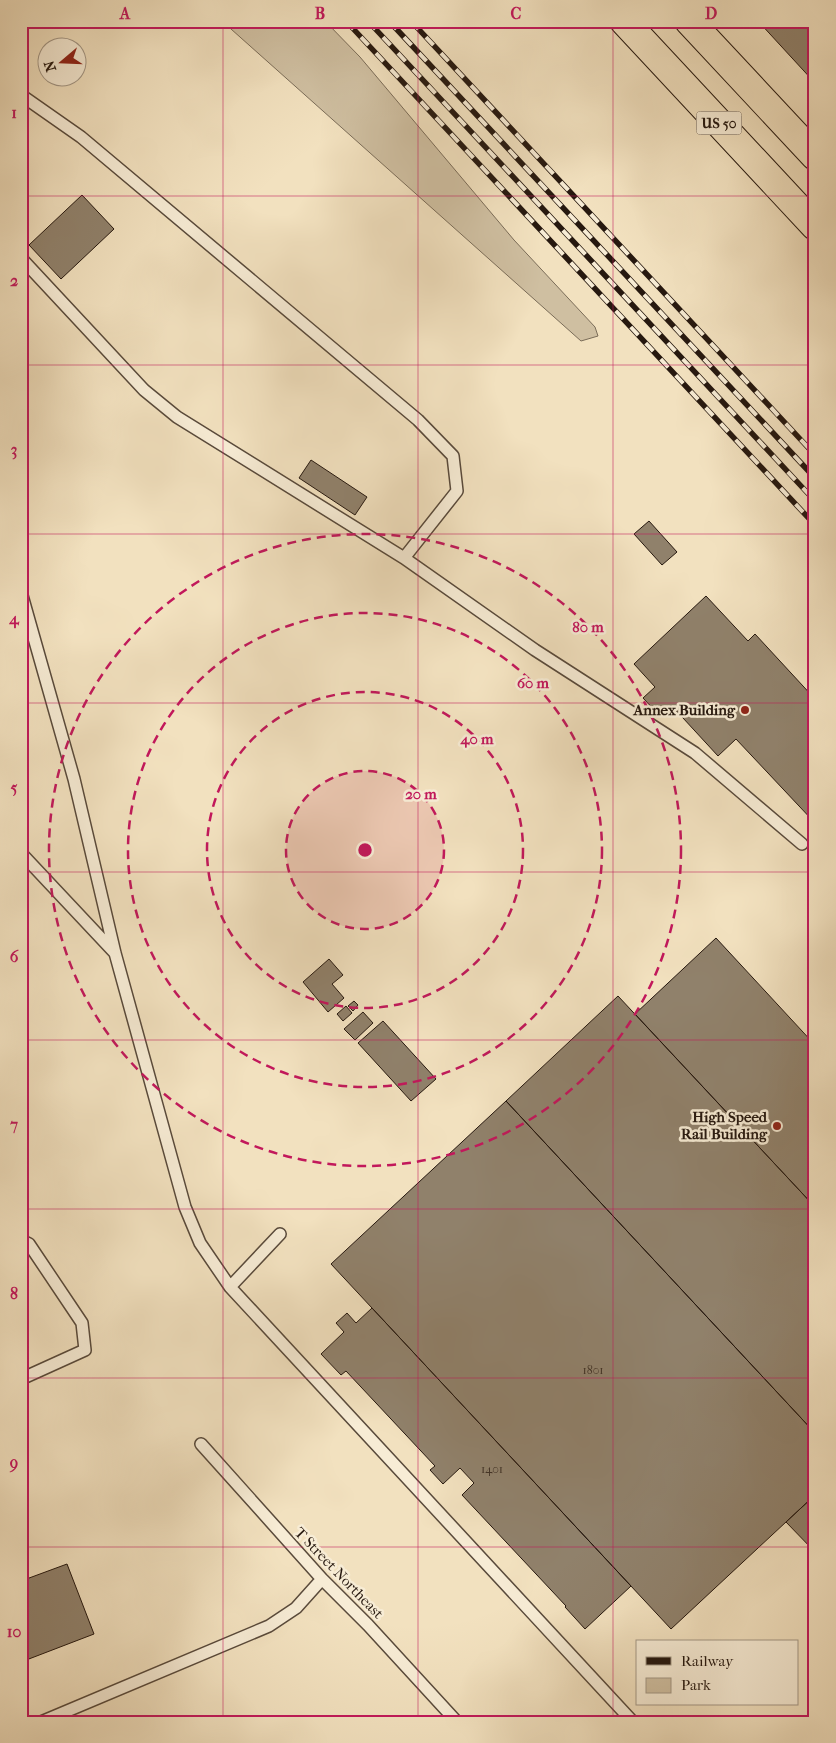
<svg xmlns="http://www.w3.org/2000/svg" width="836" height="1743" font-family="'IM FELL French Canon',serif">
  <rect width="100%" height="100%" fill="#f2e1bf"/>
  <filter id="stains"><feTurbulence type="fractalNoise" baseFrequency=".004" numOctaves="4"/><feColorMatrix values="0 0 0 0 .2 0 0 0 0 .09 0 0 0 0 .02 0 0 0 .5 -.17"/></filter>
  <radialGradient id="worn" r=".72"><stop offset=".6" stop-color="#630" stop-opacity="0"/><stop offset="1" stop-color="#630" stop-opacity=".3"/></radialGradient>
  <path fill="#cfbfa1" stroke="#7a6c58" d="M222,21H325L360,57L514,240L595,327L598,336L581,341Z"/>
  <path fill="#90816b" stroke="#26180f" d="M758,21H815V83Z
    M82,195L114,229L61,279L29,245Z
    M311,460L367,497L355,515L299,478Z
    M649,521L677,552L662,565L634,534Z
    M706,596L748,641L755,634L815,699V823L736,739L718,756L671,705L660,716L643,698L655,687L634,664Z
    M716,938L815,1045V1207L635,1014Z
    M329,959L343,975L332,984L344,998L328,1012L303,982Z
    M618,996L815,1207V1433L506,1101Z
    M354,1001L358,1005L353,1011L348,1006Z
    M346,1006L352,1013L343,1021L337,1014Z
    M363,1012L373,1023L355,1040L344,1029Z
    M383,1021L436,1079L411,1101L358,1043Z
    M506,1101L815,1433V1495L671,1629L331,1264Z
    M372,1308L631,1586L585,1629L565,1607L566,1606L462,1495L474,1483L460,1468L443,1484L430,1470L435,1466L346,1371L341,1375L321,1354L344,1332L336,1323L347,1313L356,1323Z
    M815,1495V1552L786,1522Z
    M67,1564L94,1634L21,1662V1581Z"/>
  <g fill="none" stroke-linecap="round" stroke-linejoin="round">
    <g stroke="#594a3b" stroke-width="14">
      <path id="lane" d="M21,95L81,137L418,420L453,456L457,491L404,558
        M21,258L144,390L177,417L404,558L535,650L695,753L802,844
        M21,592L74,779L115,953L185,1207L200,1243L230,1287L633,1722
        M21,853L114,952
        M21,1240L29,1244L82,1323L85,1350L21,1379
        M230,1287L280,1234
        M201,1444L322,1579L368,1625L457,1722
        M41,1722L269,1626L296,1608L322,1579"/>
    </g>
    <g stroke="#26180f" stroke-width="30">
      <path id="highway" d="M624,21L815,226
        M689,21L815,156"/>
    </g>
    <use href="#lane" stroke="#f7ecd5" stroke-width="11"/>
    <use href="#highway" stroke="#f2e1bf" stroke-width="28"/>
    <g stroke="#26180f" stroke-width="5.5">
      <path id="rail" d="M346,21L815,525
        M368,21L815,501
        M389,21L815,478
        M411,21L815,455"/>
    </g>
    <use href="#rail" stroke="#f7ecd5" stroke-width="4" stroke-dasharray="11" stroke-linecap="butt"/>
  </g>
  <path fill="none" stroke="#c2185b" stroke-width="1" stroke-opacity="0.55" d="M223,21V1722M418,21V1722M613,21V1722M21,196H815M21,365H815M21,534H815M21,703H815M21,872H815M21,1040H815M21,1209H815M21,1378H815M21,1547H815"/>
  <circle cx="365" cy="850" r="79" fill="#c2185b" fill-opacity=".12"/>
  <g fill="none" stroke="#c2185b" stroke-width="2.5" stroke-dasharray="9 6">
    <circle cx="365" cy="850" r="79"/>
    <circle cx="365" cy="850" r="158"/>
    <circle cx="365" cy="850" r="237"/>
    <circle cx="365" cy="850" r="316"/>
  </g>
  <g fill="#8f2418" stroke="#f7ecd5" stroke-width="2">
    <circle cx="745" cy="710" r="5"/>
    <circle cx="777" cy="1126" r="5"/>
  </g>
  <g text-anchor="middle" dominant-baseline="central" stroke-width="5" stroke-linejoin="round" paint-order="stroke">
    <g font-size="12" fill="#403226">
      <text x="593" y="1370">1801</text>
      <text x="492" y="1469">1401</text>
    </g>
    <rect fill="#f7ecd5" stroke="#65584a" stroke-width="1" x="696.5" y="111.5" width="45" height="23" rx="4"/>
    <g font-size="14" font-weight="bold" fill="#26180f">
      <text x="719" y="123">US 50</text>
    </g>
    <g font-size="15" font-weight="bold" fill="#26180f" stroke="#f7ecd5" text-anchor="end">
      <text x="735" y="710">Annex Building</text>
      <text x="767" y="1117">High Speed<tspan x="767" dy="17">Rail Building</tspan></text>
    </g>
    <g font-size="15" fill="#26180f" stroke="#f7ecd5">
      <text transform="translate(339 1573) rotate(46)">T Street Northeast</text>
    </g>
  </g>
  <circle cx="365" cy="850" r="8" fill="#c2185b" stroke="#f7ecd5" stroke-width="2.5"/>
  <g font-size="15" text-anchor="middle" font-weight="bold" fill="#c2185b" stroke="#f7ecd5" stroke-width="5" stroke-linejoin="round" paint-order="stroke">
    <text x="588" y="632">80 m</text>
    <text x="533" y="688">60 m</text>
    <text x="477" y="744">40 m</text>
    <text x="421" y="799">20 m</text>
  </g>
  <rect width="836" height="1743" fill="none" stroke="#f2e1bf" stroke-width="55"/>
  <rect x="636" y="1640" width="162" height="65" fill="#f7ecd5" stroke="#a39786"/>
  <rect x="646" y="1657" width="25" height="8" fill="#26180f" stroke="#a39786"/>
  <text x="681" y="1666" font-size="15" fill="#26180f">Railway</text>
  <rect x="646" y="1678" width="25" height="15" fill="#cfbfa1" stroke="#a39786"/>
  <text x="681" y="1690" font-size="15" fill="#26180f">Park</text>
  <g transform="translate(62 62) rotate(251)"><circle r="24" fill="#f7ecd5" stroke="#a39786"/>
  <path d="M0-4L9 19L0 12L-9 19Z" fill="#8f2418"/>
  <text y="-8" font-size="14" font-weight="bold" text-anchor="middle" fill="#26180f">N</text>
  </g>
  <rect x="28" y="28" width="780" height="1688" fill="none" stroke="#c2185b" stroke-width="2"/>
  <g font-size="16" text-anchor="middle" font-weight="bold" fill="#c2185b">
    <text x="125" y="19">A</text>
    <text x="320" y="19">B</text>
    <text x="516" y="19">C</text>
    <text x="711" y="19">D</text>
    <text x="14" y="118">1</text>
    <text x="14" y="286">2</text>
    <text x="14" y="455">3</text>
    <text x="14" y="624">4</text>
    <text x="14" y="793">5</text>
    <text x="14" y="962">6</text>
    <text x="14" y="1130">7</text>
    <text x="14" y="1299">8</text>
    <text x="14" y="1468">9</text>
    <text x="14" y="1637">10</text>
  </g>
  <rect width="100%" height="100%" filter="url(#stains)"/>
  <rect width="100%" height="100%" fill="url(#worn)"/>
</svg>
